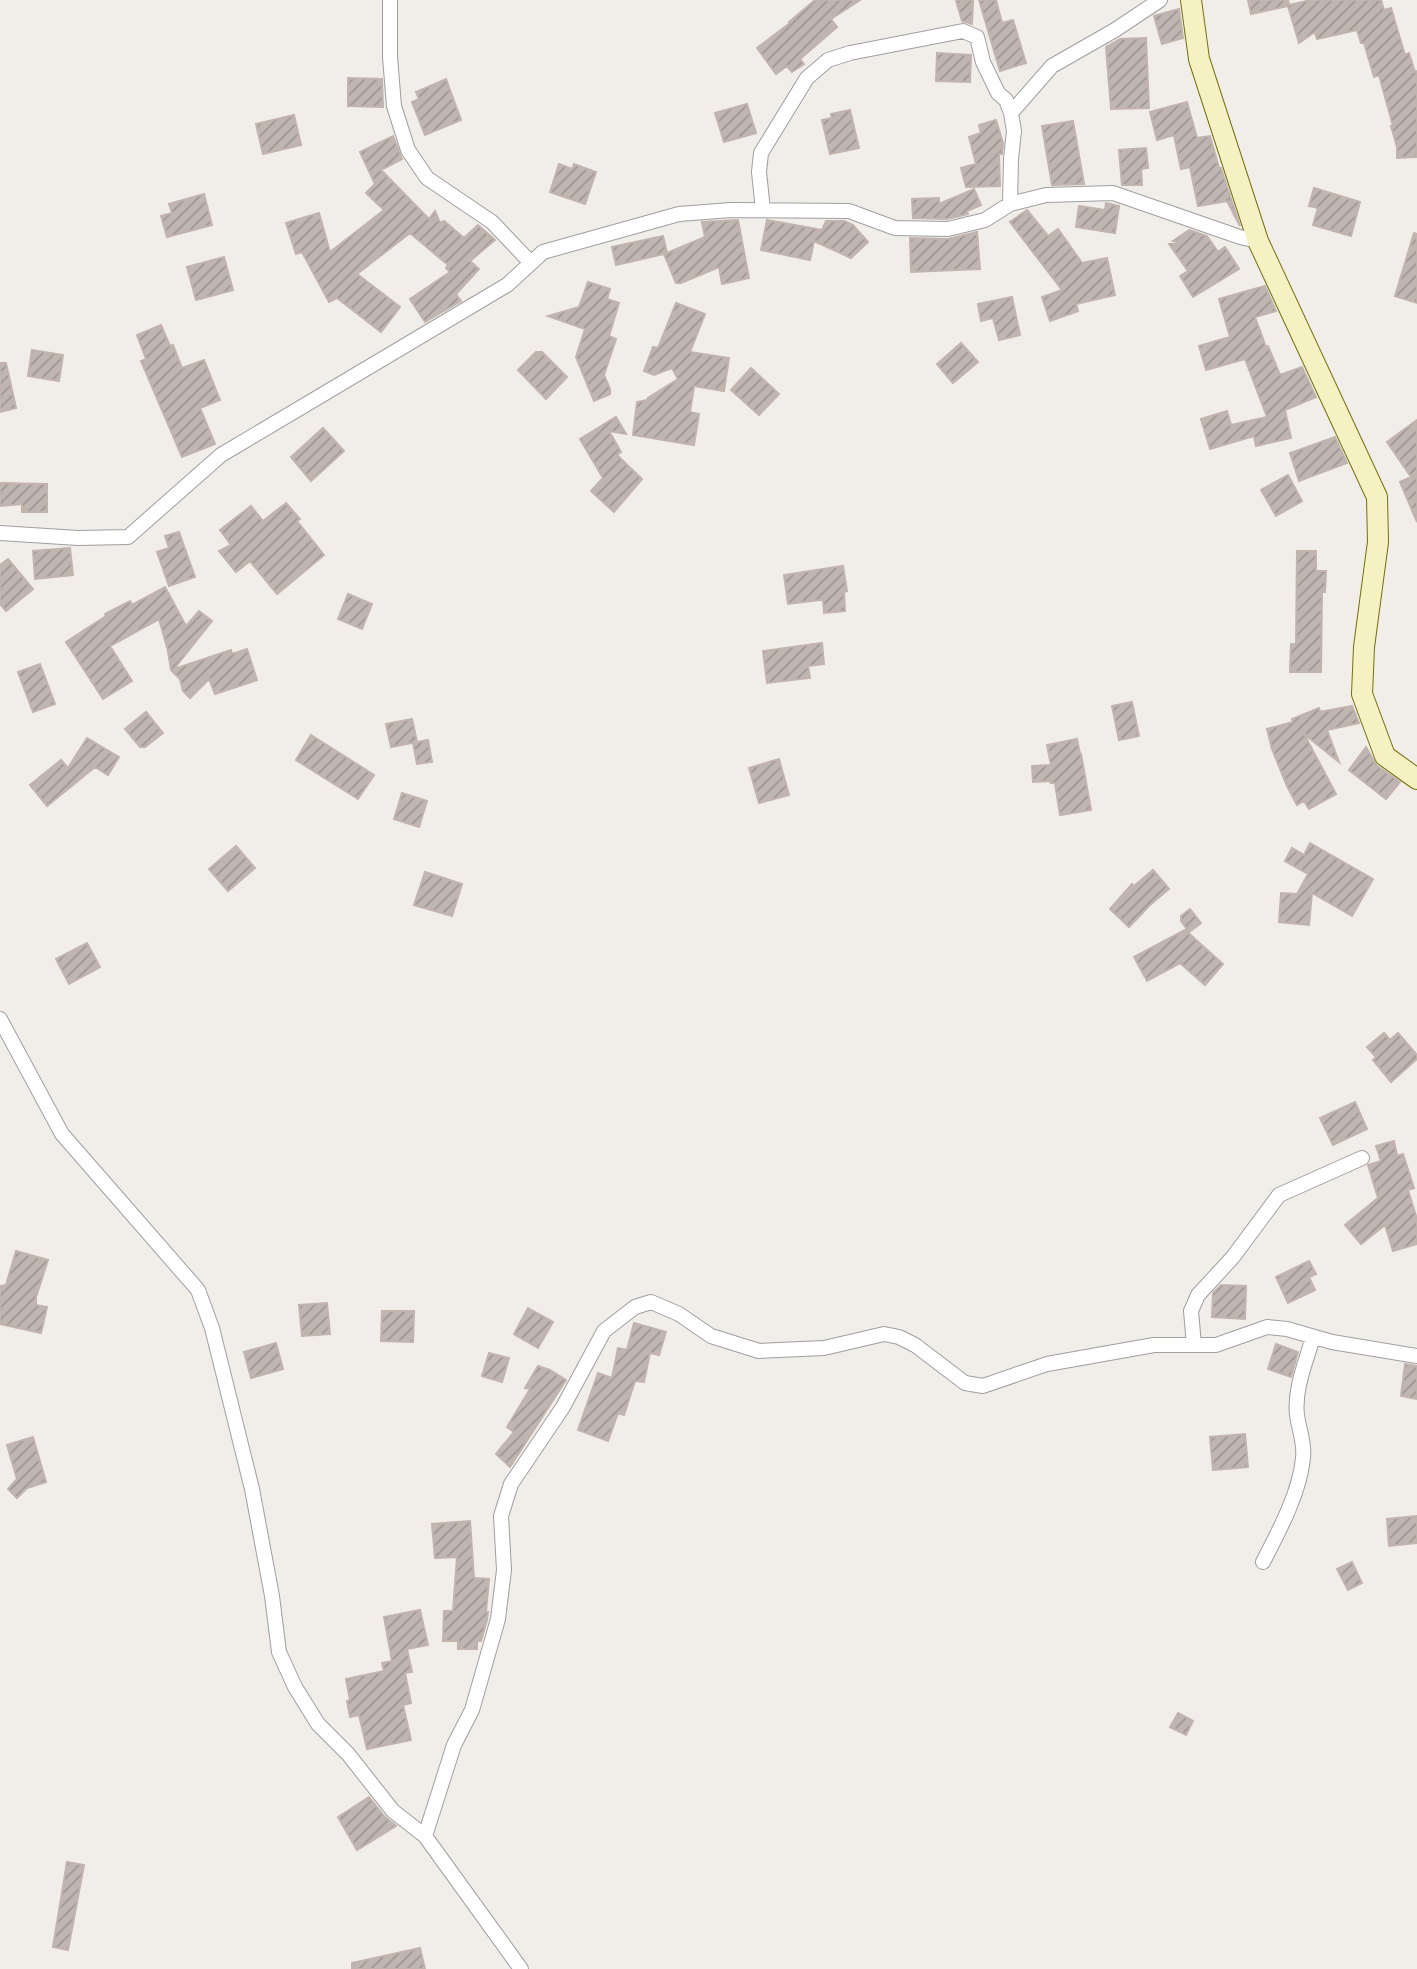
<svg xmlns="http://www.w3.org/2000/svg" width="1417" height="1969" font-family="'Source Sans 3',sans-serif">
  <defs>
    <pattern id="building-hatch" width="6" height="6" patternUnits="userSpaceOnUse" patternTransform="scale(2)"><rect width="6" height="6" fill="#bfb6b2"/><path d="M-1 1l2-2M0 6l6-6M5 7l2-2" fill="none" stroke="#a49c99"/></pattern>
  </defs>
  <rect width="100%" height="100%" fill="#f1eeea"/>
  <path fill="url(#building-hatch)" stroke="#c2b3ad" stroke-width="2" d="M815,0H860L831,19L837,27L800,59L804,64L792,72L787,66L776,74L757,48L790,23L789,22Z
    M956,0H973L972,24L962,21Z
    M979,0H996L1002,23L1013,20L1026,63L1000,71Z
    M1248,0H1288L1289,5L1311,0H1381L1384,10L1391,8L1405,55L1409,53L1415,72L1417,71V157L1397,158V147L1391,126H1393L1379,75L1374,77L1364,43H1361L1357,30L1317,39L1315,32L1299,43L1288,6L1251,14Z
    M1179,9L1183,38L1162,44L1154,16Z
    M1146,38L1149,108L1111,109L1106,47L1120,39Z
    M937,53L971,55L970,82L936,81Z
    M348,78L382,79L383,107L348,106Z
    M446,79L461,120L425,135L412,102L419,99L416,92Z
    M1187,102L1197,138L1210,136L1219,168H1221L1240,226L1227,201L1198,206L1190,167L1181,169L1174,135L1157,140L1150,112Z
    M747,104L756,133L724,142L715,113Z
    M850,110L859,148L830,154L822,120L832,118L831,114Z
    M294,115L301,145L263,154L256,124Z
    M996,120L1003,143L1002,154H999L1000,186L966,187L961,168L976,164L969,137L981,133L979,125Z
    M1073,121L1084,184L1052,185L1042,126Z
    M393,136L402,159L381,170L429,219L435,211L440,223L444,221L464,238L478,225L495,240L470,261L479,269L456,294L461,301L425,322L410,299L450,272L446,268L448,265L410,233L357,274L400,307L381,332L337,298L329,302L302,252L296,254L286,223L319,213L330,252L384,210L366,193L375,184L360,152Z
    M1146,148L1148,168L1141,169L1142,185H1122L1119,150Z
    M559,164L572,169L574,164L596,172L585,204L550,192Z
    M1314,188L1360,202L1351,236L1313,225L1318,208L1309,206Z
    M974,189L981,205L967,211L968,214L947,219L913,218L912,199L939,198V204Z
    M204,194L212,225L167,237L161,216L172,213L169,204Z
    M1106,203L1119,206L1115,233L1076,227L1079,206L1105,210Z
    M1027,210L1048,236L1058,229L1082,263L1107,258L1115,295L1076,304L1078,311L1050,321L1042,297L1062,290L1010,222Z
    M738,220L749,278L722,284L719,267L681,283H676L664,254L616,265L612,247L663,236L667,253L705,237L702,222Z
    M767,220L822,230L826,221H844L853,225L868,242L851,258L814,241L810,260L761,250Z
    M1189,230L1207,236L1218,252L1225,247L1239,269L1193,297L1180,276L1188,271L1169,244L1178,242L1173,241Z
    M977,232L980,269L911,272L910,238L948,239Z
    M1414,233L1417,234V303L1395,296Z
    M224,257L233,290L196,300L187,267Z
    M588,282L610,289L607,299L619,303L609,336L616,339L604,375L610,389V394L594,401L576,357L585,329L548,316L579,307Z
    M1265,286L1276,311L1255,317L1266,347L1268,346L1280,375L1302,367L1316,397L1285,410L1291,438L1256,446L1254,436L1210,449L1201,419L1227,411L1231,425L1267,417L1245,359L1206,370L1199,346L1230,337L1219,299Z
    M1012,297L1020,335L999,340L993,318L981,321L978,304Z
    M676,303L705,314L690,352L729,358L724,391L694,386L690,412L699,414L694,445L633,435L637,402L647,400L648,398L678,379L672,368L654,375L644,371L653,347L658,348Z
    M161,325L170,346L173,345L182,368L204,360L220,400L200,408L215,444L182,457L141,361L146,359L137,335Z
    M961,343L978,362L953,383L937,364Z
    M32,350L63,355L59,381L28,376Z
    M536,352H542L567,377L546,399L518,370Z
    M0,363H6L16,408L0,412Z
    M751,368L779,394L759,415L731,390Z
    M616,417L626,434L609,431L621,452L617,455L642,479L614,512L591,491L603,478L580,439Z
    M1417,420V522L1400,482L1411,477L1387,442Z
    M323,428L344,451L311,481L291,457Z
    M1335,437L1347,463L1299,481L1290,453Z
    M1288,475L1302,501L1276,516L1261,490Z
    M0,483L47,484V512H22V504L0,506Z
    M286,503L300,519L297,521L324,555L277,594L250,561L236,572L219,551L231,545L220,530L251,506L263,521Z
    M179,532L195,577L169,586L157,552L169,548L165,536Z
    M70,548L73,575L35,579L33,551Z
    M1297,551H1316V571H1326L1325,592H1322L1321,672H1290L1291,644H1296Z
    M8,559L33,589L6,611L0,604V565Z
    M843,566L847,591L844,592L845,611L824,613L823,600H820L788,604L784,575Z
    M165,587L186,626L199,611L212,621L174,669L231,650L232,654L247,649L257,680L215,694L209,679L190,698L183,691L180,679L171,670L168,651L159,619L110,646L132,681L103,699L66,642L106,616L105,614L130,601L132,605Z
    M348,594L372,604L362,629L338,619Z
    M822,643L824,664L808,666L810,678L767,683L763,651Z
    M40,664L55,704L33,712L18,672Z
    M1132,702L1139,736L1119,740L1112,706Z
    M1352,706L1359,723L1327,730L1339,762L1304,734L1336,794L1309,809L1304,801L1297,805L1287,786L1272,749L1267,729L1293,722L1292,719L1319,708L1320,712Z
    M146,712L163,733L145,747H140L125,729Z
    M412,719L417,742L391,747L386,724Z
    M311,735L374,775L358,799L296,760Z
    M87,738L119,757L108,775L95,767L47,806L30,785L61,760L68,768Z
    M1077,739L1080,754H1081L1091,810L1060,815L1055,783H1051V781L1033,782L1032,766L1051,765L1047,745Z
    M428,740L432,762L417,764L413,743Z
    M1366,747L1377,766L1400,782L1386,799L1349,770Z
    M779,759L789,795L759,803L749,768Z
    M402,793L427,801L419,827L394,819Z
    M1310,843L1373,879L1352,916L1312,893L1309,925L1279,922L1281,893L1297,894L1308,874L1285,861L1292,848L1304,855Z
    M236,846L255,868L228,891L209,869Z
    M1153,870L1169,889L1150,905L1129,927L1110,909L1132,884L1134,886Z
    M425,872L462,884L452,916L414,905Z
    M1190,909L1201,923L1189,932L1181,921V916Z
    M1185,930L1223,964L1205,985L1180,963L1147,981L1134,957Z
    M87,943L100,967L69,984L56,959Z
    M1384,1033L1390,1040L1398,1033L1417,1055V1059L1391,1082L1373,1060L1376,1057L1367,1047Z
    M1355,1102L1367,1129L1333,1145L1320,1118Z
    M1394,1141L1397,1156L1403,1154L1414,1188L1408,1190L1417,1219V1244L1393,1251L1385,1225L1361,1244L1345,1225L1378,1198L1368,1165L1381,1161L1376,1146Z
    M16,1251L48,1260L36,1297V1305L47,1307L41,1333L0,1324V1286L6,1285Z
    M1309,1261L1316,1274L1309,1277L1315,1290L1288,1303L1276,1277Z
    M1221,1285L1246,1286L1245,1319L1212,1317L1213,1293Z
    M327,1303L330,1334L302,1336L299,1305Z
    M528,1308L553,1322L538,1348L514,1334Z
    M382,1311H414L413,1342L381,1341Z
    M634,1323L666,1332L659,1355L650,1353L644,1382L635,1381L624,1415L618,1413L608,1441L578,1430L598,1373L612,1378L618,1348L627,1350Z
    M276,1343L283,1369L251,1378L244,1352Z
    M1276,1344L1298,1352L1291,1377L1268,1369Z
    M489,1353L509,1358L502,1382L482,1376Z
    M1405,1364L1417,1366V1399L1401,1396Z
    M538,1366L550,1370L566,1380L510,1467L496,1454L514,1432L507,1427L530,1389L525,1388Z
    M1245,1434L1248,1467L1213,1470L1210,1437Z
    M33,1437L46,1482L27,1488L17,1498L8,1489L17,1479L7,1445Z
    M1417,1516V1543L1389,1546L1387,1519Z
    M470,1521L474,1578L489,1579L486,1612H488L487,1620L481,1641H477V1649H458V1641H443L444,1611H453L457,1557L435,1558L432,1524Z
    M1352,1562L1362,1583L1348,1590L1337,1569Z
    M420,1610L428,1645L407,1649L412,1672L405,1673L411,1703L403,1705L411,1740L367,1749L359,1715L350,1717L347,1701L350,1700L346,1679L384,1671L382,1663L392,1661L384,1617Z
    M1178,1713L1193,1721L1186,1735L1170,1727Z
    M369,1797L385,1817L396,1826L357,1850L338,1817Z
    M67,1862L84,1865L68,1950L53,1947Z
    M420,1948L425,1969H352V1963Z"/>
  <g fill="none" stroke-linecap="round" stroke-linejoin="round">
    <g stroke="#9f9f9f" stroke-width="16">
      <path id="street" d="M390,0V57L394,106L408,150L427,178L492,222L531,263
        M1011,113L1052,66L1115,30L1160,0
        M763,210L759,172L761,153L807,78L828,60L850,53L963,31L977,37L983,62L998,93L1006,100L1011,113L1014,131L1011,159L1010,204
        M0,533L78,538L128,537L221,455L507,285L543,252L679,214L731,210L849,211L895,228L948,229L985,220L1010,204L1046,195L1113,193L1240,237L1258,241
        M0,1019L62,1134L198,1290L212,1328L252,1489L272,1596L279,1652L295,1687L318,1724L348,1754L393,1811L425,1836L454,1745L472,1710L498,1619L504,1570L501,1516L511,1484L563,1407L604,1331L635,1307L651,1302L679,1314L711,1336L759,1351L824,1348L884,1334L899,1337L915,1345L965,1383L983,1386L1047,1364L1154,1345H1216L1267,1327L1287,1329L1332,1342L1417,1356
        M1194,1345L1191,1311L1198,1295L1233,1257L1279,1195L1362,1158
        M1263,1562C1279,1531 1300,1492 1303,1458C1305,1443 1299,1430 1297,1415C1294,1389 1306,1362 1313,1337
        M425,1836L521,1969"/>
    </g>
    <g stroke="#74700e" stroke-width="22">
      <path id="secondary" d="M1191,0L1199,59L1258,241L1377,497L1378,542L1364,647L1362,694L1385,756L1417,779"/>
    </g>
    <use href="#street" stroke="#fff" stroke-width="14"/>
    <use href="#secondary" stroke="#f6f1c3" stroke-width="20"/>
  </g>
</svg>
